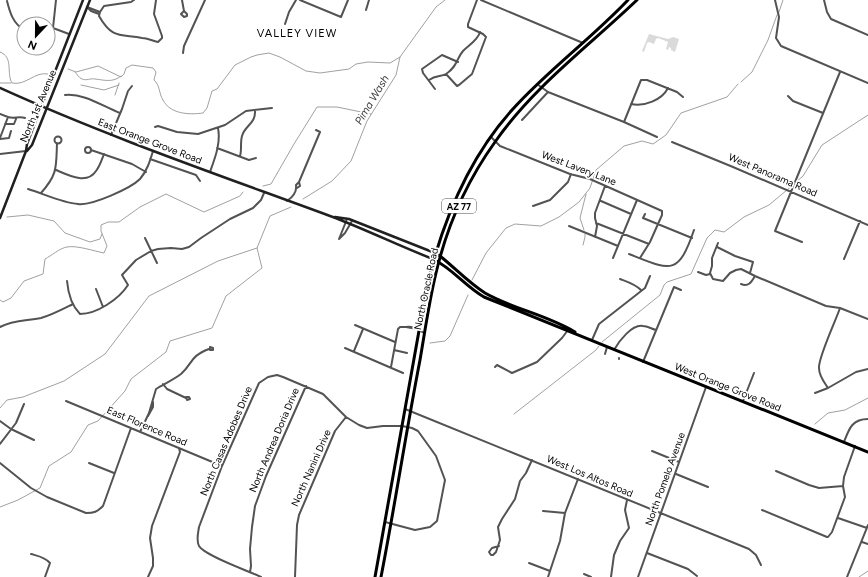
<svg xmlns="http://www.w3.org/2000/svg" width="868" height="577" font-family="Figtree,sans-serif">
  <rect width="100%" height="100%" fill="#fff"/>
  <path fill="#dadada" d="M649,34L668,39L673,37L679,39L675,52L671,50V48L669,47L668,50L666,49L668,42L658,38L656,39L654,44L649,42L647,43L644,52L642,51Z"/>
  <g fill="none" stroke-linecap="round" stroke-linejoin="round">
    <path stroke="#a1a1a1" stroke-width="1" d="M779,12L783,0
      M0,52C14,57 6,73 12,83C26,86 35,71 48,74
      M68,69L76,72L98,66L121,77L124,74L126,68L132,65L153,68L156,72L154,80C160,85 159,94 163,100C170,114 189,115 203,113L207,108L212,91L217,89L235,65L251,57L257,55L269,53L280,57L306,71L320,73L349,69L356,64L368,62L390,63L400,57
      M75,72C77,74 79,78 82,79C86,81 91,78 95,79C104,80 113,83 121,76
      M741,82L752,72L768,40L777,15
      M0,83H11
      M81,85L104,90L119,85
      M115,95L119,83
      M795,183L803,176L822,145L868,115
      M263,186L271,184L294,144L317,107H337L371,114
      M303,199L332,181L351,161L367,121L396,75L400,57L436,7L445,0
      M7,217L28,215L54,221L65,233L90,242L100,239L102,234
      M584,230L580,218L586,194
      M583,245L585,237V234
      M472,280L486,253L506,228L515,224L541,226L559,217L579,202L590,188L596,170L624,146L642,141L653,144L666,135L681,113L727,97L738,84
      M0,300L3,302L11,298L24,281L43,274L45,259C51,256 60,248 67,247C76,245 94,251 104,253L107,246L101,231V225L108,222H119L140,207L166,194L204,212L240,196L243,192
      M602,342L660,295L664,285L667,282L691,274L707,238L715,230L724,232L744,217L769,205L793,185
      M430,343L445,341L450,336L468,295
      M0,408L7,400L23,397L64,381L105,354L149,296L218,261L257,248
      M514,414L596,350L599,346
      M815,424L828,413L845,410L868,398
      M0,507L18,500L40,488L49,466L71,452L88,425L98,421L125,391L131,379L166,352L170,341L212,328L226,296L262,268L257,248L270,216L291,207
      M859,577L868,571"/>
    <path stroke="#535353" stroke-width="2" d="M134,0L131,2L104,6L100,12L99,16C112,39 120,34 142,38C148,38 152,41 158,42L162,38V36L154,14L156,0
      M182,0L184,11L187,14V16L184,17L181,14L184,11
      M300,0L341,17L348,0
      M775,0L779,17L776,38L781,46L868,83
      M824,0L827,12L831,19L868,35
      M7,1C10,13 13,23 24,30
      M366,10L369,0
      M99,14L91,11L87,7L100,12
      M285,24L289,12L296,0
      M53,28L56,0
      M48,30L53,28L69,34
      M183,53L184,46L205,0
      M446,74L457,86L459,85L472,74L486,37L483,34L468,27V24L477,0
      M429,80C436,75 441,77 446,74C458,66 456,59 463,51C469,45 478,40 480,32
      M537,84L548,92L624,122L657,137
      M435,89L423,73L422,69L442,55L458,62
      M65,95C84,93 102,106 120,113
      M788,96L793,101L823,113
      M631,104C644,107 662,100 668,88
      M0,114L8,117L0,138
      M8,117C14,119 19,116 25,118
      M522,120L548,92
      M624,122L641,80H647L677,92L683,97
      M5,124H14L16,119
      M155,127L158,126L177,132L198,134L225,125L246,111L272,108
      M111,135L122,109L128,91L132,86
      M54.5 140a3.5 3.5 0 1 1 7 0a3.5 3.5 0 1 1-7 0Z
      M491,137L500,146L570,174L590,179L662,211V215L650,242L640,258
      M0,139L9,138L11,131
      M672,142L733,167L868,225
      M85 150a3 3 0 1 1 6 0a3 3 0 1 1-6 0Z
      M217,148L249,160L256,158
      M91,150L132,164L146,172
      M0,154L26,151
      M240,156C242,150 240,143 242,136C245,125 256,124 255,110
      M150,159L196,175L200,181
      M56,170C68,175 87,185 96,171C100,166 102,159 104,154
      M210,172C215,158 221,143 218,128
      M297,188L300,186L299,182L320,132L316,130
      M28,189C44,194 63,203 78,204C92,206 131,188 140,179C147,171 150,161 153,151
      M41,193C58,174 56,167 57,143
      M287,201C293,197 297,192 296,185L299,182
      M601,201L631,214
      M533,206L550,200L568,182L571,174
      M645,214L643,218L692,238
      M347,219L339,239L345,233L352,221
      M596,223L649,244
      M569,226L618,246
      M595,237L597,226L595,218V213L605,186
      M145,238L157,263
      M802,242L775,231L840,72
      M718,243L712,258V266L710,273L713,279L723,281L730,273L736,270L741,269L755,276L826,306L840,308L868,319
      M717,247L735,256L753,262L750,273
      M629,254C670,270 678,277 694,230
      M613,258L637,200
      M844,259L860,221
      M698,272L706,275L710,274
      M122,275L136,260L151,251L158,249L171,248L182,249L189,247L201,238L230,219L253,208L261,200L264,193
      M122,275L128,285
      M620,279C628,282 635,284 641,290
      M67,281C68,292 72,306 80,314
      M741,284C748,287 751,283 755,276
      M96,289L103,307
      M80,314C97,314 119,299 128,285
      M355,325L395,342
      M0,327C13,320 26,321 41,318C52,315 63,309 73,304
      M417,329L406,327C412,325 419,330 424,333
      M592,340L599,324L645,288L650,276
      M210,347L213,348V350H210Z
      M345,348L403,373
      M394,350L407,353
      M614,350C619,341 632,324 643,326C647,326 652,329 656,330
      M354,351L363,329
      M605,354L607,347
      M619,359V358
      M643,362L674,287L681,290
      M391,367L398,329L400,327H406
      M495,367L497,365L512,373L537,362L562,338L568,330
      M163,384L167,389L186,398
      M828,388C824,382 819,376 819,368C818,358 836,320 840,308
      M815,393L828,388L856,372L868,369
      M186,397H189L190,399L187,400Z
      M66,401L222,466
      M743,401L754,373
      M405,409L749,549L756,555L761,565
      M148,416L153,407V402
      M0,421L11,429L34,440
      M140,432L149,413L156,389C164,384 173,380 181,374C193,363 190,356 209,349
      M844,442C849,429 852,419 868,419
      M0,444L16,423L24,404
      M652,451L679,462
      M0,463L31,488L47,497L86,513C94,513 97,512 103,506L131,428
      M89,463L114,473
      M776,471L809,485L819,488L843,486
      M676,474L708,487
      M762,510L827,537
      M543,511L565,513
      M838,518L867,528
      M828,537L832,532L845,497L843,486L844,477L855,446
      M862,542L868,544
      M499,546L492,548L489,552L491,555H493L496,552L500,540L498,527L502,519L515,499L520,481L526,473L532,460
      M647,553L688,569L697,576
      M31,554C38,556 45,557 50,563L45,577
      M529,563L550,571
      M250,572L251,566L250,549L252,527L255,506L266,476L306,386
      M584,574L591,577
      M148,577L153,566V558L150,538L152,526L180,452L179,448
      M261,577C249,571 205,556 199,546C196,540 198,534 199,527L222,466L259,383L268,377L277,375L283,377L323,394L346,417L359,425L367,428L383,426H402L412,428L418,431L436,456L445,480L437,521L430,527L415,530L385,522
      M295,577L297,525L299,515L335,431L346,417
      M548,577L560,541L565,513L578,479
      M611,577L614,555L620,541L629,528L625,510L627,500
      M638,577L706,387
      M847,577L868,525"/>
    <path stroke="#535353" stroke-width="2" d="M481,0L583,43"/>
    <path stroke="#202020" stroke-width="2.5" d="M0,88C108,137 219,175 330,216C365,229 399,246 433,259
      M27,151L32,145L90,0
      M335,217L349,219L435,253
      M0,218L26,151L27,144L38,115L83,0"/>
    <path stroke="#000" stroke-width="3" d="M435,253L440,256C455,268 469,283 485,293C513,309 547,315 575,332
      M433,259C453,269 465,286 484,297L868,452"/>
    <path stroke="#000" stroke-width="3" d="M375,577L427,286C442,223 468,159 512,110C548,70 591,39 628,0
      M381,577C395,505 406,432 420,360C425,331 429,302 436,273C447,226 467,181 495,142C533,87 589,46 637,0"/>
  </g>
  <g text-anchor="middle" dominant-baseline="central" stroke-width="3.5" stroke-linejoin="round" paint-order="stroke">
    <rect fill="#fff" stroke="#4c4c4c" stroke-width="1" x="442" y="199" width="34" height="14" rx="3"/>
    <g font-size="9" font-weight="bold" fill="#000">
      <text x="459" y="206">AZ 77</text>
    </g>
    <g font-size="10" fill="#000" stroke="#fff">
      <text transform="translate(38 106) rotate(-67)">North 1st Avenue</text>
      <text transform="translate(150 141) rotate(21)">East Orange Grove Road</text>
      <text transform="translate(579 168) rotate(21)">West Lavery Lane</text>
      <text transform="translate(773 175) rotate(23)">West Panorama Road</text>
      <text transform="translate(426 289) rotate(-78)">North Oracle Road</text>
      <text transform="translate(728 387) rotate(22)">West Orange Grove Road</text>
      <text transform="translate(147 426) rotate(23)">East Florence Road</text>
      <text transform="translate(274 440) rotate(-67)">North Andrea Doria Drive</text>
      <text transform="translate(226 441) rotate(-67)">North Casas Adobes Drive</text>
      <text transform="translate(311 468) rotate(-66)">North Nanini Drive</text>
      <text transform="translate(590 476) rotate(23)">West Los Altos Road</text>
      <text transform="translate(665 479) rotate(-70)">North Pomelo Avenue</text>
    </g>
    <g font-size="11" letter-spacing="1" fill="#000" stroke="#fff">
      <text x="297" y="33">VALLEY VIEW</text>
    </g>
    <g font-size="11" font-style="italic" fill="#424242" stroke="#fff">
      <text transform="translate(372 100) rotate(-59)">Pima Wash</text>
    </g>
  </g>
  <g transform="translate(36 36) rotate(202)"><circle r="19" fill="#ffffff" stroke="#999999"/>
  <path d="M0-3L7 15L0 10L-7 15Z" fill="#000000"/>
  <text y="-6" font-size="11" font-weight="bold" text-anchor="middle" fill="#000000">N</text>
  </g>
</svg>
